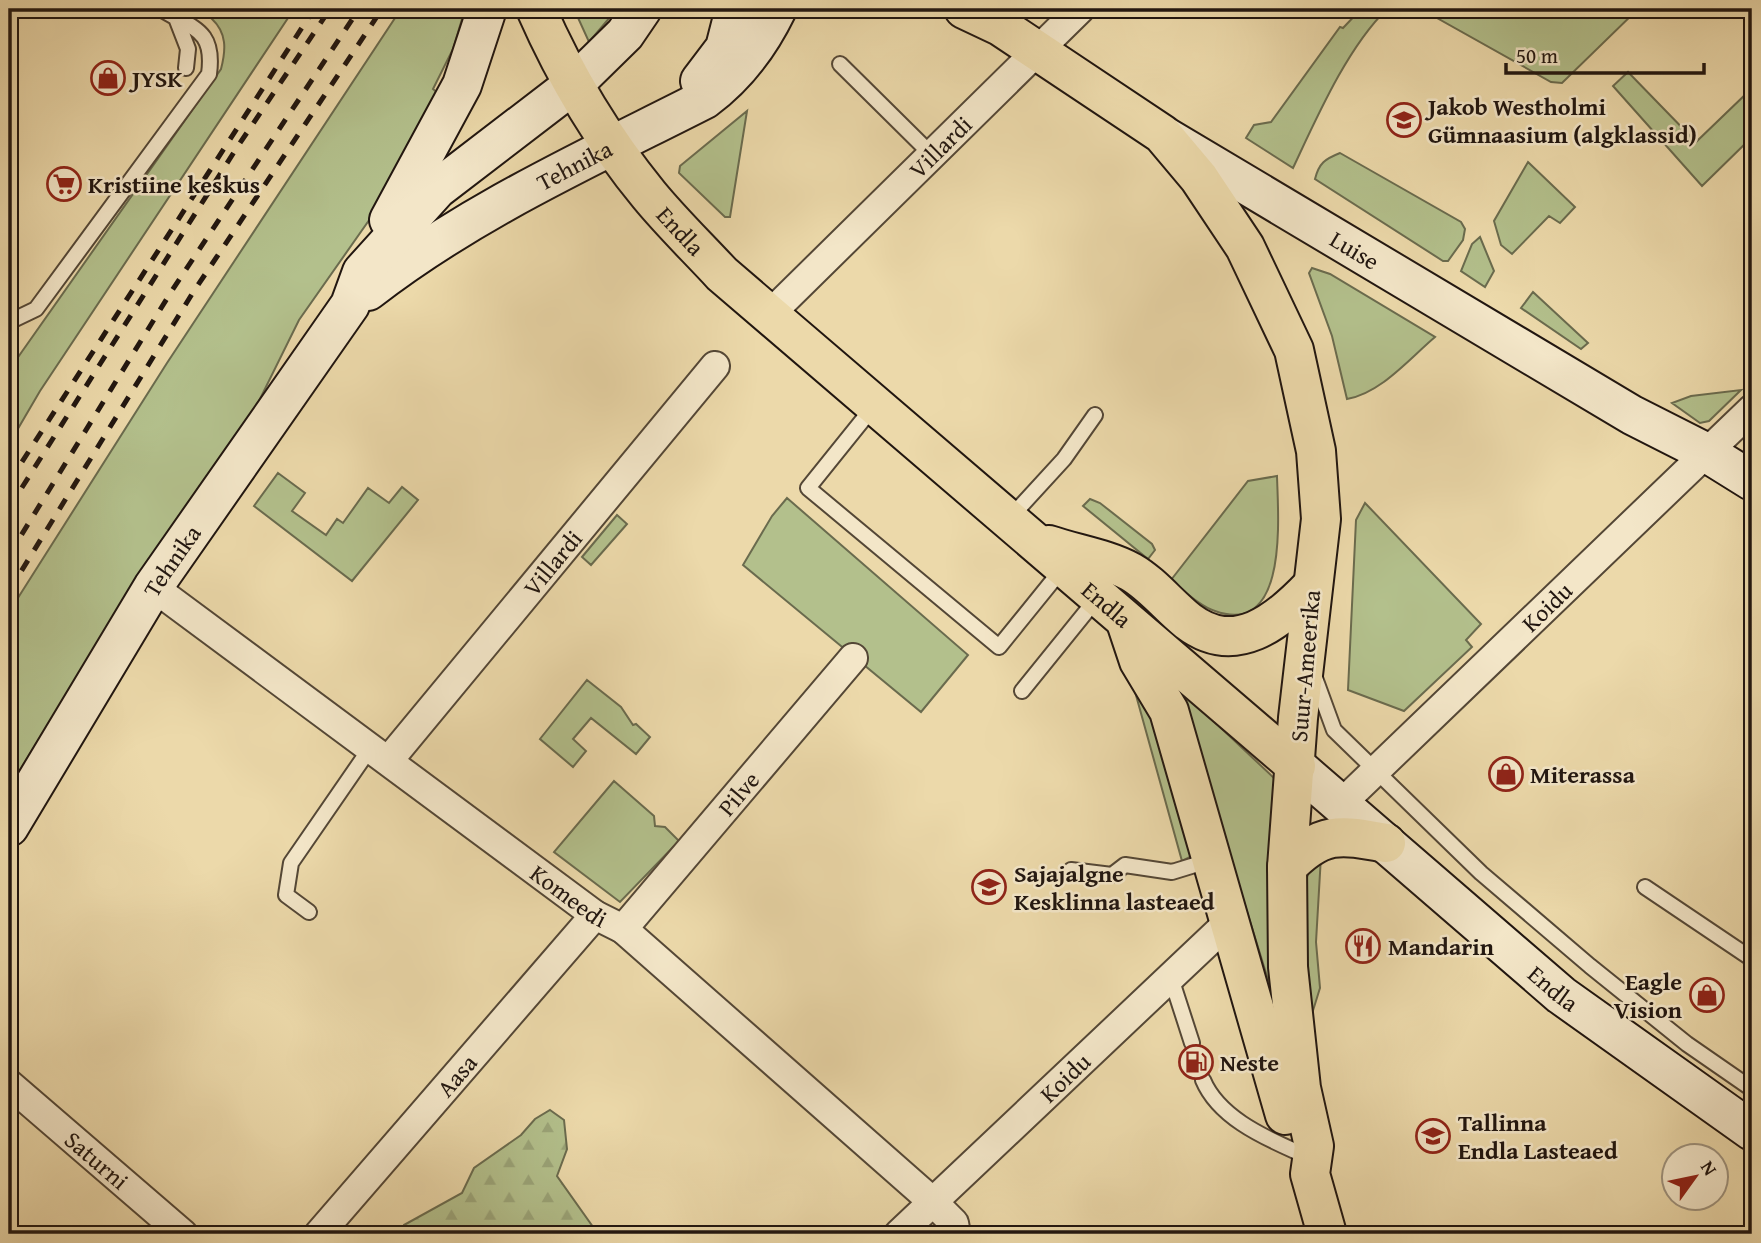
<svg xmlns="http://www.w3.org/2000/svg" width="1761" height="1243" font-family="'Gentium Book Plus',serif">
  <defs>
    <pattern id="forest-firs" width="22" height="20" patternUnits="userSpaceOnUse" patternTransform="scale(1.75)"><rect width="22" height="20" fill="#b3c08c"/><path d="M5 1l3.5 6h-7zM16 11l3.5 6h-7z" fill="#9aa478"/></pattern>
  </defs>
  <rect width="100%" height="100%" fill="#ecd9aa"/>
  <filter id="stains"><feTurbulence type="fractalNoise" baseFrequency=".00286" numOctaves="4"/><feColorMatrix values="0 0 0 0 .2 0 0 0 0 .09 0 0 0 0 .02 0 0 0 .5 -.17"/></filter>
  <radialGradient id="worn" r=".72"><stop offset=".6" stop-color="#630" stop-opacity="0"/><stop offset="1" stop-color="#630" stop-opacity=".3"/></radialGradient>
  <path fill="#b3c08c" stroke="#6a6b4e" stroke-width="2" d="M219,9H294L40,391L9,444V370L221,69C226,50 227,33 212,19Z
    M401,9H465L453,49L433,89L445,99L379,206L299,320L258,403L121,605L9,788V612L167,363Z
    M574,9H617L589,42Z
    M1361,9H1387C1347,48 1317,117 1293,168L1246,138L1254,125L1271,122L1340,27L1343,28Z
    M1421,9H1638L1562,83L1551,82Z
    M1628,72L1696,142L1748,92L1752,96V137L1702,186L1613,86Z
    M747,111L730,217H725L679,173L680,166Z
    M1340,153L1461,222L1465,229L1463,240L1448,261H1443L1315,179C1319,163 1325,159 1340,153Z
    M1528,162L1575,207L1560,223L1549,216L1512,254L1501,245L1494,221Z
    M1480,237L1494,271L1485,287L1461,271L1472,244Z
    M1312,268L1330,274L1435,337C1409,359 1381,393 1347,399L1332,336L1309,273Z
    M1533,292L1588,343L1581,349L1521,308Z
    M1741,390L1709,421L1700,423L1672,403L1691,396Z
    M278,473L305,493L292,511L326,535L337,519L343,523L368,488L389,503L402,487L418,500L352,581L254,506Z
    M1277,476C1278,516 1289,638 1215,611C1199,606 1184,590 1171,580L1248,481Z
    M787,498L968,655L921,712L743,565L772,516Z
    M1090,499L1100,503L1152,544L1155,550L1148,559L1083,506Z
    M1365,503L1481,624L1466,640L1472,647L1404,711L1348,690L1356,520Z
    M617,515L627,524L591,565L582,557Z
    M1129,670L1145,698L1198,853L1182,861Z
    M587,680L621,707L633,725L636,724L650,737L636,754L591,718L573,739L586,751L573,767L540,739Z
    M1185,694L1275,779L1268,920L1270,986L1180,695Z
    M614,781L654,816L655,826L665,827L679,841L620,902L554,852Z
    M1321,856L1316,942L1320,988L1311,1017C1308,984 1298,903 1308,874C1310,868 1317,862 1321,856Z"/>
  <path fill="url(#forest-firs)" stroke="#6a6b4e" stroke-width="2" d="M550,1110L564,1120L567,1149L557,1176L598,1234H402L404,1225L462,1193L474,1168L521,1135L535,1119Z"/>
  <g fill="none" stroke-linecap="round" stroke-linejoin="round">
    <g stroke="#544736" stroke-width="18">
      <path id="service" d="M176,18L188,49L186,68
        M840,64L932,155
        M11,321L36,309L209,74C215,29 193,29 161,9
        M874,406L808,488L999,647L1063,568
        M1009,519L1064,459L1095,415
        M1315,678L1334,730L1481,873L1590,966L1687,1044L1752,1089
        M1022,691L1098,597
        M1071,870L1112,875L1125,865L1172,872L1211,860
        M1645,887L1752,959
        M309,912L286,895L291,863L371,747
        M1171,978L1192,1043
        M1203,1080C1218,1116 1261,1136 1295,1151"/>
    </g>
    <g stroke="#544736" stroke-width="32">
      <g id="minor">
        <path id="s1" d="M769,315L1080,9"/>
        <path id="s2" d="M153,587L595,915L623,929L933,1202L954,1223L956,1234"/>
        <path id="s3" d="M389,760L715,366"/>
        <path id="s4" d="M1341,804L1752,409"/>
        <path id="s5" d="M623,929L853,658"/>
        <path id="s6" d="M9,1084L183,1234"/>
        <path id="s7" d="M319,1234L595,915"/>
        <path id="s8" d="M899,1234L1230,921"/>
      </g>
    </g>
    <g stroke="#211610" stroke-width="42">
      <g id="secondary">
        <path d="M700,81L725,48L735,9"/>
        <path id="s9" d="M1166,137L1632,415L1707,453L1752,481"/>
        <path d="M389,220L462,85L487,9"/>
        <path id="s10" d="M368,291C471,211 589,158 705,99C736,76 760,44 777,9"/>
        <path id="s11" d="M1296,766L1561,995L1752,1131"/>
        <path id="s12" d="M9,827L153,587L350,305L362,272L437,189L574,84L625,34L642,9"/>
      </g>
    </g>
    <g stroke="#211610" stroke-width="42">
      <g id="primary">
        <path id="s13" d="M536,9C565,75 603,139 649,195C672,223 698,248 722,274L1296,766"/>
        <path d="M964,9L1000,26L1162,134L1199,178L1245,247L1294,350L1316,451L1321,519L1298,718L1287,867L1288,967L1301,1088L1314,1146L1310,1174L1327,1234"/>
        <path d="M1049,545C1075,554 1108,559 1131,572C1152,584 1169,606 1188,621C1235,657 1278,622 1312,586"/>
        <path d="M1127,625L1139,661L1169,711L1285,1115"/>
        <path d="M1287,867C1322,831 1339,834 1386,843"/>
      </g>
    </g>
    <use href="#service" stroke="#f3e6c8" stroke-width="14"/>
    <use href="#minor" stroke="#f3e6c8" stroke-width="28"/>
    <use href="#secondary" stroke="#f3e6c8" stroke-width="38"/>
    <use href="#primary" stroke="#ecd9aa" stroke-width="38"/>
    <path stroke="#211610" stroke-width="5" stroke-dasharray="12 12" stroke-linecap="butt" d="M9,482L314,9
      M9,508L236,149L330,9
      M9,555L171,292L359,9
      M9,591L192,294L382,9"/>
  </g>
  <defs>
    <g id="shop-ring" transform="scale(1.75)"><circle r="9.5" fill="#f3e6c8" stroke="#8f2418" stroke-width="1.5"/><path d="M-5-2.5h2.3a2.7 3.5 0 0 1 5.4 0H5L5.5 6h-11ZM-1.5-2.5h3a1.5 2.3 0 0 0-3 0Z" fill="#8f2418"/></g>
    <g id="school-ring" transform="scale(1.75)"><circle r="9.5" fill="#f3e6c8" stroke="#8f2418" stroke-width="1.5"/><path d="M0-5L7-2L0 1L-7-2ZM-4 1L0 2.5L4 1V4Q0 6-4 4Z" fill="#8f2418"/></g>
    <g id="supermarket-ring" transform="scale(1.75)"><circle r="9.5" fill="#f3e6c8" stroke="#8f2418" stroke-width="1.5"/><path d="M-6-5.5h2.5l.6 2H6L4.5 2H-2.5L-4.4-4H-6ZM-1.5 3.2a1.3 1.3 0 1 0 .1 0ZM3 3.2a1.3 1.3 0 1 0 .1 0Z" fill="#8f2418"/></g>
    <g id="restaurant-ring" transform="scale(1.75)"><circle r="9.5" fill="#f3e6c8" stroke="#8f2418" stroke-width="1.5"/><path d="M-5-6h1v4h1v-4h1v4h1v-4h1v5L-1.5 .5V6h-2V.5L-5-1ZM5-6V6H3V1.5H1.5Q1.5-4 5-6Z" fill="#8f2418"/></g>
    <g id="fuel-ring" transform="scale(1.75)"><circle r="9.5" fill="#f3e6c8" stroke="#8f2418" stroke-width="1.5"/><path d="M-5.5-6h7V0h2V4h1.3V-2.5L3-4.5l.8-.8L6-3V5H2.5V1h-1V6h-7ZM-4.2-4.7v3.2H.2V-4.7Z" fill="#8f2418"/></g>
  </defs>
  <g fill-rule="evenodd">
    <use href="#shop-ring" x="108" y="78"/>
    <use href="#school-ring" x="1404" y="120"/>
    <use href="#supermarket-ring" x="64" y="184"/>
    <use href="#shop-ring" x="1506" y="774"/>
    <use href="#school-ring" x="989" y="887"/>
    <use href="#restaurant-ring" x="1363" y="946"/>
    <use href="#shop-ring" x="1707" y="995"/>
    <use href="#fuel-ring" x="1196" y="1062"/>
    <use href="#school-ring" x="1433" y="1136"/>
  </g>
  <g text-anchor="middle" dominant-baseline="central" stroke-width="5" stroke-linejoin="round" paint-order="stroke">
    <g font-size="24" font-weight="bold" fill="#211610" stroke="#f3e6c8" text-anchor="start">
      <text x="132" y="78">JYSK</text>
      <text x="1428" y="106">Jakob Westholmi<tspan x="1428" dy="28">Gümnaasium (algklassid)</tspan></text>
      <text x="88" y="184">Kristiine keskus</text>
      <text x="1530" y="774">Miterassa</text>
      <text x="1014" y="873">Sajajalgne<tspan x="1014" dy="28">Kesklinna lasteaed</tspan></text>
      <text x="1388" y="946">Mandarin</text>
      <text x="1682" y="981" text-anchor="end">Eagle<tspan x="1682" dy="28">Vision</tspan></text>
      <text x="1220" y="1062">Neste</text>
      <text x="1458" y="1122">Tallinna<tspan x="1458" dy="28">Endla Lasteaed</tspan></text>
    </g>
    <g font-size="24" fill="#211610" stroke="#f3e6c8">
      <text stroke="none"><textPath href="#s1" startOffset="240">Villardi</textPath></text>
      <text stroke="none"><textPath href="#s10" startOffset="242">Tehnika</textPath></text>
      <text stroke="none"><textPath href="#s13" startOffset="266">Endla</textPath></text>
      <text stroke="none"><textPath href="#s9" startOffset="220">Luise</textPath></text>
      <text stroke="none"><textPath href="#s12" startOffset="312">Tehnika</textPath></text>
      <text stroke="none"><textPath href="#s3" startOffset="256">Villardi</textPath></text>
      <text stroke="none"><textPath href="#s13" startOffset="833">Endla</textPath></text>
      <text stroke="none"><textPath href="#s4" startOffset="285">Koidu</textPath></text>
      <text transform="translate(1305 666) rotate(-85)">Suur-Ameerika</text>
      <text stroke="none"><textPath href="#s5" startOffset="178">Pilve</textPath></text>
      <text stroke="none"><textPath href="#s2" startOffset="518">Komeedi</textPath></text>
      <text stroke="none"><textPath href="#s11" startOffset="340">Endla</textPath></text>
      <text stroke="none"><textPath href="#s7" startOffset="210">Aasa</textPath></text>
      <text stroke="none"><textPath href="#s8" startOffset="228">Koidu</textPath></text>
      <text stroke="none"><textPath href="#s6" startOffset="116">Saturni</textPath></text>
    </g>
  </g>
  <rect width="1761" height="1243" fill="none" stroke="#ecd9aa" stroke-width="35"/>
  <rect x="10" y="10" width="1740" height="1222" fill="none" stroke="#211610" stroke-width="3.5"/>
  <rect x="18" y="18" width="1726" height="1208" fill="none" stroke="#211610" stroke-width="2"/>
  <g transform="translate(1695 1177) rotate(57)"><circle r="33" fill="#f3e6c8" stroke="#9f937e" stroke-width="2"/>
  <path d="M0-5L12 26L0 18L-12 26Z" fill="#8f2418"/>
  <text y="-10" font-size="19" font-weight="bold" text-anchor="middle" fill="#211610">N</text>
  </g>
  <path d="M1506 63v10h198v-10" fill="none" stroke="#211610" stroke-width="3.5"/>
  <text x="1516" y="63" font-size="21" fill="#211610" stroke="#f3e6c8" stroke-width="5" paint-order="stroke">50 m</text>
  <rect width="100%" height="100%" filter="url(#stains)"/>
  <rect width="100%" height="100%" fill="url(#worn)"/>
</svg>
